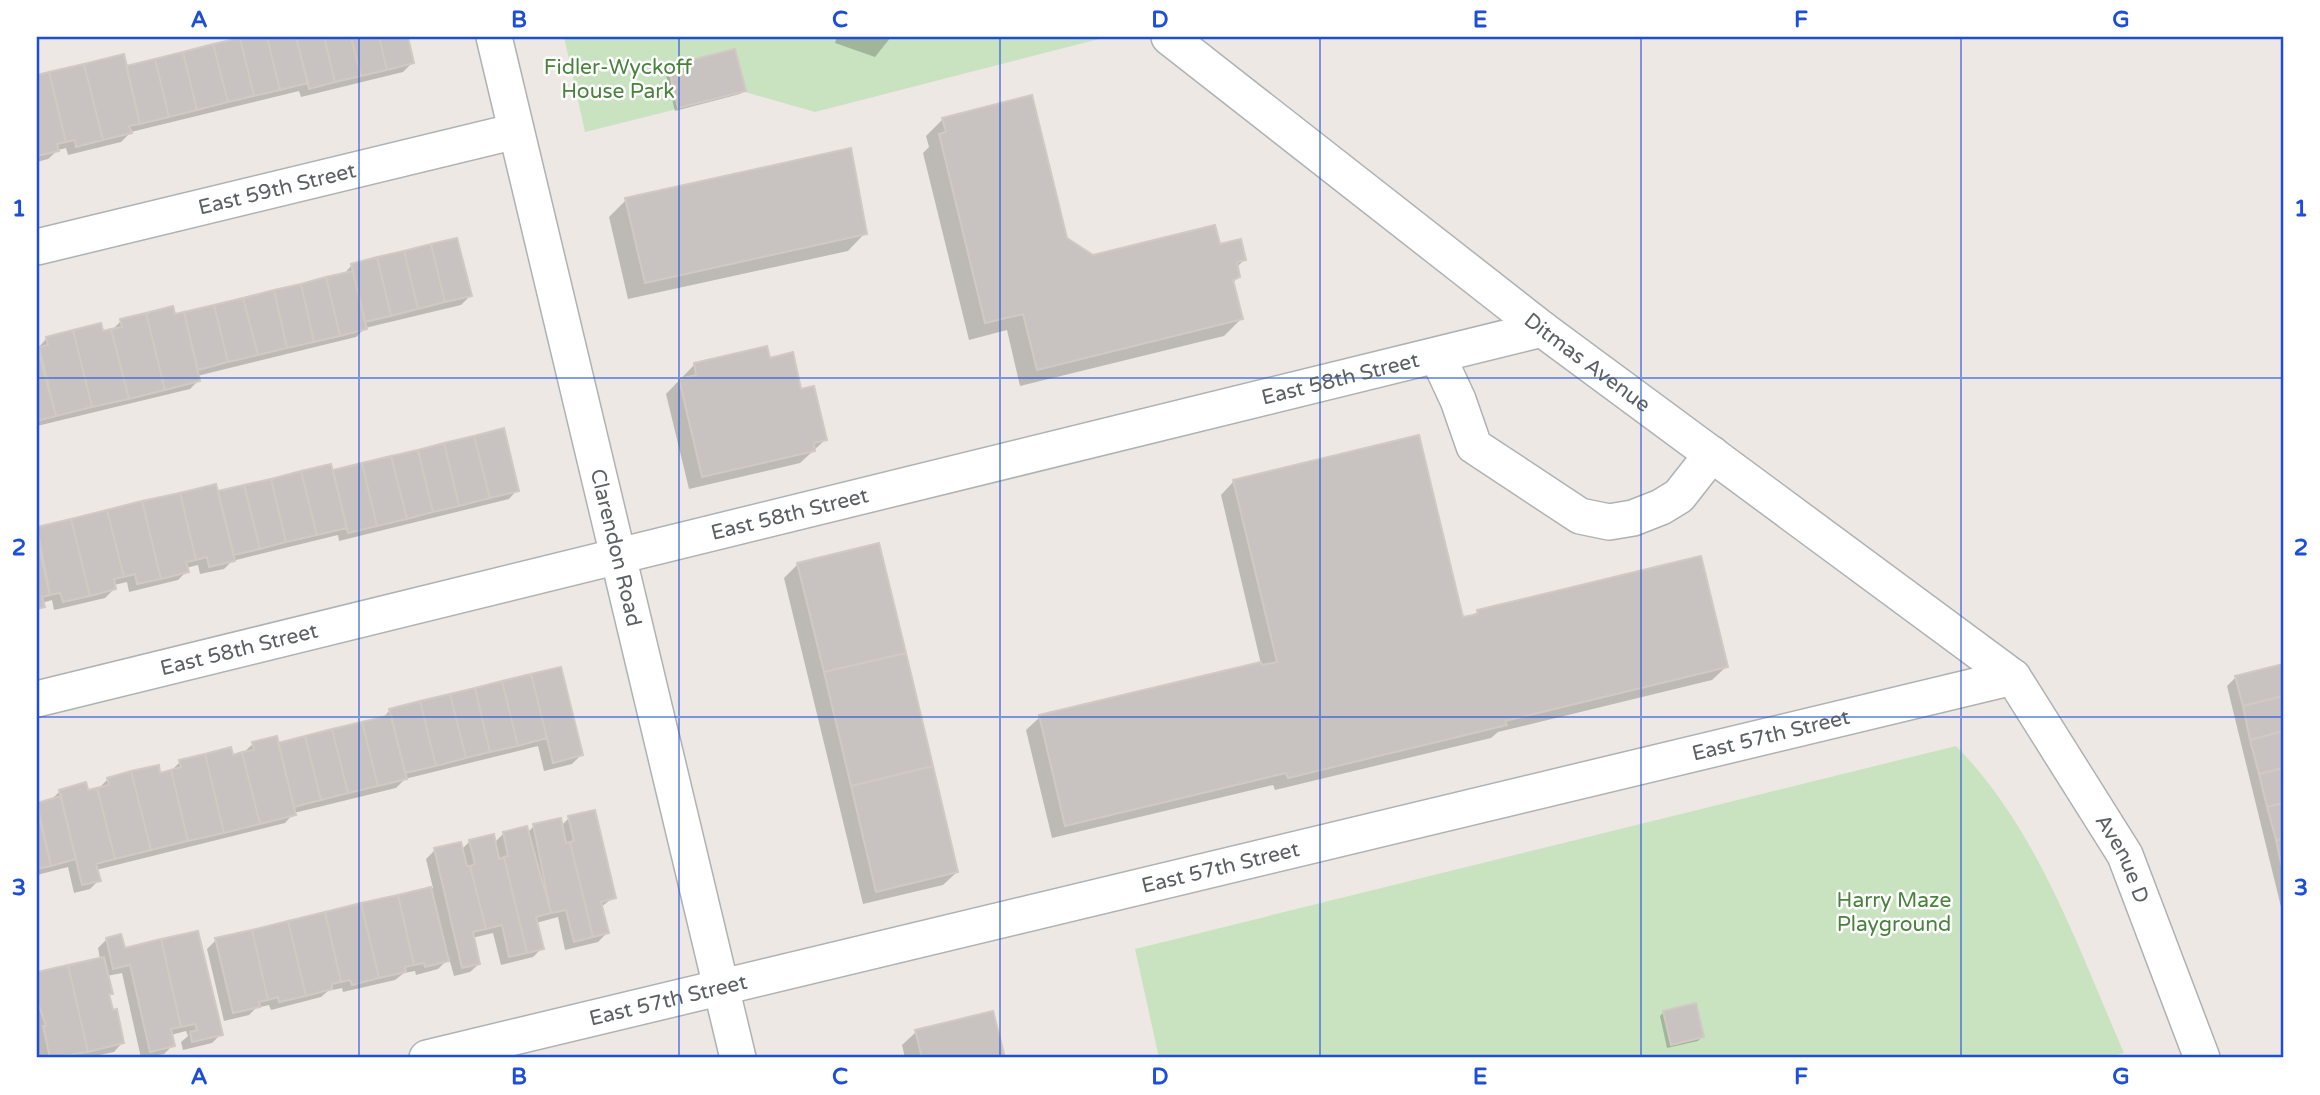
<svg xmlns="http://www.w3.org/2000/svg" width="2320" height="1095" font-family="'Varela Round',sans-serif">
  <rect width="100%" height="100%" fill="#ede8e3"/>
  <path fill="#c9e3c1" d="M564,37H1107L815,112L745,92L585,132Z
    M1956,746C2038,829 2078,948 2124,1053L2104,1058H1159L1135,949Z"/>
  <path fill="#0003" d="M251,37H406L412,63L403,72L301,97L299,91L131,132L121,142L68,155L66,148L58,150L48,159L37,162V77L122,56L125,68Z
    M837,37H891L875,57L835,43Z
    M669,67L744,90L740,94L675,111L665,71Z
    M943,119L1066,239L1093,257L1219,246L1244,260L1236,268L1238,277L1232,284L1241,319L1224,336L1020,386L1007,330L969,340L923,153L929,147L926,136Z
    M626,200L865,233L848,251L628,299L609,217Z
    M352,265L470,296L461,305L365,328L356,337L197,376L198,381L190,389L37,426V349L47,338L102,333L112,330L121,321L174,316L343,275Z
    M769,360L825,440L800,463L689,489L666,394L695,364Z
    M503,430L517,490L509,499L339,541L338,535L232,561L224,569L200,574L198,565L186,568L187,571L178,580L129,592L127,582L114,585V589L105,598L54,610L52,600L42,603L37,612V529L215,486L217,493L330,466L332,472Z
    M1234,481L1461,620L1478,612L1726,667L1712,680L1498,732L1491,738L1275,790L1273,785L1052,838L1026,730L1040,717L1261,664L1221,495Z
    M798,564L957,872L943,885L863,904L784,578Z
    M2283,666V915L2227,686L2236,677Z
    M560,669L581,755L572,764L544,771L538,746L405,779L396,788L294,813L285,823L96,870L99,880L90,889L74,893L68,867L37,875V804L50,801L60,791L87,792L99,788L108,779L159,775L171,771L180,762L231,757L244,752L253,744L277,745L382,719L390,710Z
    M569,818L614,897L601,907L607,933L598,942L565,950L558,917L536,923L542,948L533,957L501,965L493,933L472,938L479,964L470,972L454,976L449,958L438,969L416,975L415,971L404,973L395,980L343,992L342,988L328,991L321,997L271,1010L269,1005L256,1008L249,1015L224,1021L207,949L216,940L433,888L426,859L435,850H461L470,841L494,843L504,833H527L534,826H561Z
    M107,939L124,950L221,1034L212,1043L183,1050L181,1042L188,1036L186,1031L171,1035L173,1045L164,1054L141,1058L122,973L107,976L111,993L108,996L122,1043L114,1052L85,1058H40L37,1045V974L100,959L98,948Z
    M1664,1012L1702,1037L1698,1041L1667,1048L1660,1016Z
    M992,1013L1003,1058H905L902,1045L916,1032Z"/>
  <path fill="#c8c3c0" stroke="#d1c9c2" stroke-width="2" d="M267,37L280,90L254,96L240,38Z
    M267,37H296L308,83L280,90Z
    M296,37H324L335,82L309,89Z
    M324,37H351L361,76L335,82Z
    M351,37H379L387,70L361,76Z
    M379,37H408L414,63L387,70Z
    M240,38L254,96L228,102L213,44Z
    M213,44L228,102L197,110L183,52Z
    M735,49L746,91L678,108L668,66Z
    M183,52L197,110L169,117L155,59Z
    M124,54L140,124L129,126L132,133L103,140L84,64Z
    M155,59L169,117L140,124L126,66Z
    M84,64L103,140L76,147L75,140L66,142L49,72Z
    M49,72L66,142L57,144L59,151L37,156V75Z
    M1032,95L1067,238L1093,255L1215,225L1220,244L1241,239L1246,260L1237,262L1240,277L1233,280L1243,319L1037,370L1023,314L985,323L939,134L946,132L942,118Z
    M851,148L867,234L645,283L625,198Z
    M457,238L472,296L445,302L431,244Z
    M431,244L445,302L418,309L404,251Z
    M404,251L418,309L391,316L377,257Z
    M377,257L391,316L365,322L351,264Z
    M353,271L367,329L340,336L326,277Z
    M326,277L340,336L314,342L301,284Z
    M301,284L314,342L287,348L274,290Z
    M274,290L287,348L258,355L243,298Z
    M243,298L258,355L228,362L214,305Z
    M214,305L228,362L198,370L184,312Z
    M173,306L175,314L184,312L200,381L165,390L146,313Z
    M146,313L165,390L129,399L111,329L122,327L120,319Z
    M101,323L103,331L111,329L129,399L92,407L73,330Z
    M73,330L92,407L56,416L39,347L48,345L46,337Z
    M767,346L770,358L793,352L801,389L814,386L827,440L814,443L815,451L702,477L679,379L696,375L694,363Z
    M37,347L56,416L37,421Z
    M504,428L519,491L490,498L474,436Z
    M1419,435L1463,617L1478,614L1477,610L1701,556L1728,667L1505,721L1507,725L1288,778L1286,773L1065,826L1039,715L1261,662L1262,665L1277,662L1233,480Z
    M474,436L490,498L459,506L444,443Z
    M444,443L459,506L433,512L418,450Z
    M418,450L433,512L407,519L391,456Z
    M391,456L407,519L377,526L362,463Z
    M362,463L377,526L348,533L333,470Z
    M331,464L347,528L317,535L301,471Z
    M301,471L317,535L286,542L271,479Z
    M271,479L286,542L260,549L244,485Z
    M216,484L235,561L209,567L207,557L196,560L180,493Z
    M244,485L260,549L234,555L218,491Z
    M180,493L196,560L186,562L189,572L161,579L142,501Z
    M142,501L161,579L137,584L135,574L124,577L107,510Z
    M107,510L124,577L114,579L116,589L90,596L71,519Z
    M71,519L90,596L63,602L60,593L50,595L37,527Z
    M37,539L50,595L42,597L45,607L37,609Z
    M879,543L906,653L824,672L797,563Z
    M906,653L933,766L851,786L824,672Z
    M2283,664V696L2243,706L2235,676Z
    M561,667L583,755L553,763L531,674Z
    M531,674L547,738L518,746L502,681Z
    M502,681L518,746L490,752L475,688Z
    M475,688L490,752L466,758L450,694Z
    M450,694L466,758L436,766L420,701Z
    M2283,696V731L2250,740L2243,706Z
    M420,701L436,766L405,773L389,709Z
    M391,715L407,779L378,786L362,722Z
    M362,722L378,786L348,793L332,729Z
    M332,729L348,793L321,800L305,736Z
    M2283,731V768L2259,774L2250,740Z
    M277,736L296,815L260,824L242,752L254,750L252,742Z
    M305,736L321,800L294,807L278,743Z
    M231,747L233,755L242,752L260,824L224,833L205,754Z
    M205,754L224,833L188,841L171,770L181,767L179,760Z
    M159,765L160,773L171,770L188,841L151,850L131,771Z
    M933,766L958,872L876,892L851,786Z
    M2283,768V803L2267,807L2259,774Z
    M131,771L151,850L115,859L97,788L109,785L107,778Z
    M86,782L88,790L97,788L115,859L96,864L101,881L82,885L59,790Z
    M61,796L76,859L51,866L37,803Z
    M2283,803V839L2276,840L2267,807Z
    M37,808L51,866L37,869Z
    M595,810L616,898L601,902L609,933L593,937L570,842L574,841L568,816Z
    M561,818L566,843L570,842L593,937L574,942L566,910L551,913L533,824Z
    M527,826L551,913L536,917L544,949L527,953L504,857L508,856L503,832Z
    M494,834L499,859L504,857L527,953L509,957L502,925L486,929L470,866L475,864L469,840Z
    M2283,839V872L2276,840Z
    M461,842L467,866H470L486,929L473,932L480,964L462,968L434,848Z
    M431,887L449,961L425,967L424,963L414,965L398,895Z
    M398,895L414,965L405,967L406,972L379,978L361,903Z
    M361,903L379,978L352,985L350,980L341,982L325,912Z
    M325,912L341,982L332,984V989L306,996L288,921Z
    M288,921L306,996L279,1002L278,997L268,1000L252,930Z
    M252,930L268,1000L259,1002L260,1007L233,1013L215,938Z
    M198,931L223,1035L192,1042L190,1032L197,1030L195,1024L181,1027L161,939Z
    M121,934L125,948L161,939L181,1027L171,1029L175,1046L150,1052L130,965L113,969L106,938Z
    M104,957L113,994H109L113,1010L117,1009L124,1043L88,1052L68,965Z
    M68,965L88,1052L50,1058L43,1026H46L37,1000V972Z
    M1696,1003L1704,1037L1671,1045L1663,1011Z
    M993,1011L1005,1058H922L915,1030Z"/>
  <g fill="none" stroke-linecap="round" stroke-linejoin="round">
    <g stroke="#aeb2b4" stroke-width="38">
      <g id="minor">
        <path id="s1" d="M494,37L738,1058"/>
        <path id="s2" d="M1169,37L1542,329L2013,677L2125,855L2202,1058"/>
        <path id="s3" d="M37,247L516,131"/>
        <path d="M1438,357L1458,400L1474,446L1580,516L1609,522L1633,518L1661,507L1679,496L1712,454"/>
        <path id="s4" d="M37,699L1542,329"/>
        <path id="s5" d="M427,1058L2013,677"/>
      </g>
    </g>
    <use href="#minor" stroke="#fff" stroke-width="35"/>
  </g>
  <path fill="none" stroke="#1d4ed8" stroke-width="2" stroke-opacity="0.55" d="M359,37V1058M679,37V1058M1000,37V1058M1320,37V1058M1641,37V1058M1961,37V1058M37,378H2283M37,717H2283"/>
  <g text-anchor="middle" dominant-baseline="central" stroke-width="5" stroke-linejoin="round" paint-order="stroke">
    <g font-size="21" fill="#48823b" stroke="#fff">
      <text x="618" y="67">Fidler-Wyckoff<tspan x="618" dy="24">House Park</tspan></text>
      <text x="1894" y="900">Harry Maze<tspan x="1894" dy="24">Playground</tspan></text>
    </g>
    <g font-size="21" fill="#5b6062" stroke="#fff">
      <text stroke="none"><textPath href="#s3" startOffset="247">East 59th Street</textPath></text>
      <text stroke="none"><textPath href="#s2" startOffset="530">Ditmas Avenue</textPath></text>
      <text stroke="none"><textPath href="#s4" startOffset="1342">East 58th Street</textPath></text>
      <text stroke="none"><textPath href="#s4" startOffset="775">East 58th Street</textPath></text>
      <text stroke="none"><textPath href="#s1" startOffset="525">Clarendon Road</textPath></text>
      <text stroke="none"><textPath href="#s4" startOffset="208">East 58th Street</textPath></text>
      <text stroke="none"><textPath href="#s5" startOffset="1382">East 57th Street</textPath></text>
      <text stroke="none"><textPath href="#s2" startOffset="1272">Avenue D</textPath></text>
      <text stroke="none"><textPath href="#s5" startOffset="816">East 57th Street</textPath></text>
      <text stroke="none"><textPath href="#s5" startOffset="248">East 57th Street</textPath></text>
    </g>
  </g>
  <rect width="2320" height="1095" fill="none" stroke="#ffffff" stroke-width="77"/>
  <rect x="38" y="38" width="2244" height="1018" fill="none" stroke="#1d4ed8" stroke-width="2.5"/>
  <g font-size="23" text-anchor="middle" font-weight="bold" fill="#1d4ed8">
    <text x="199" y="27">A</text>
    <text x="519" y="27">B</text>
    <text x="840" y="27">C</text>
    <text x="1160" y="27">D</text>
    <text x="1480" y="27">E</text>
    <text x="1801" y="27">F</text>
    <text x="2121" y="27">G</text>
    <text x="19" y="216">1</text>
    <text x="2301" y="216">1</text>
    <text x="19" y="555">2</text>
    <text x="2301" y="555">2</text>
    <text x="19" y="895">3</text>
    <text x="2301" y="895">3</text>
    <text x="199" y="1084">A</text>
    <text x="519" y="1084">B</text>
    <text x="840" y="1084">C</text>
    <text x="1160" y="1084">D</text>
    <text x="1480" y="1084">E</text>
    <text x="1801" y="1084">F</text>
    <text x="2121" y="1084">G</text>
  </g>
</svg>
